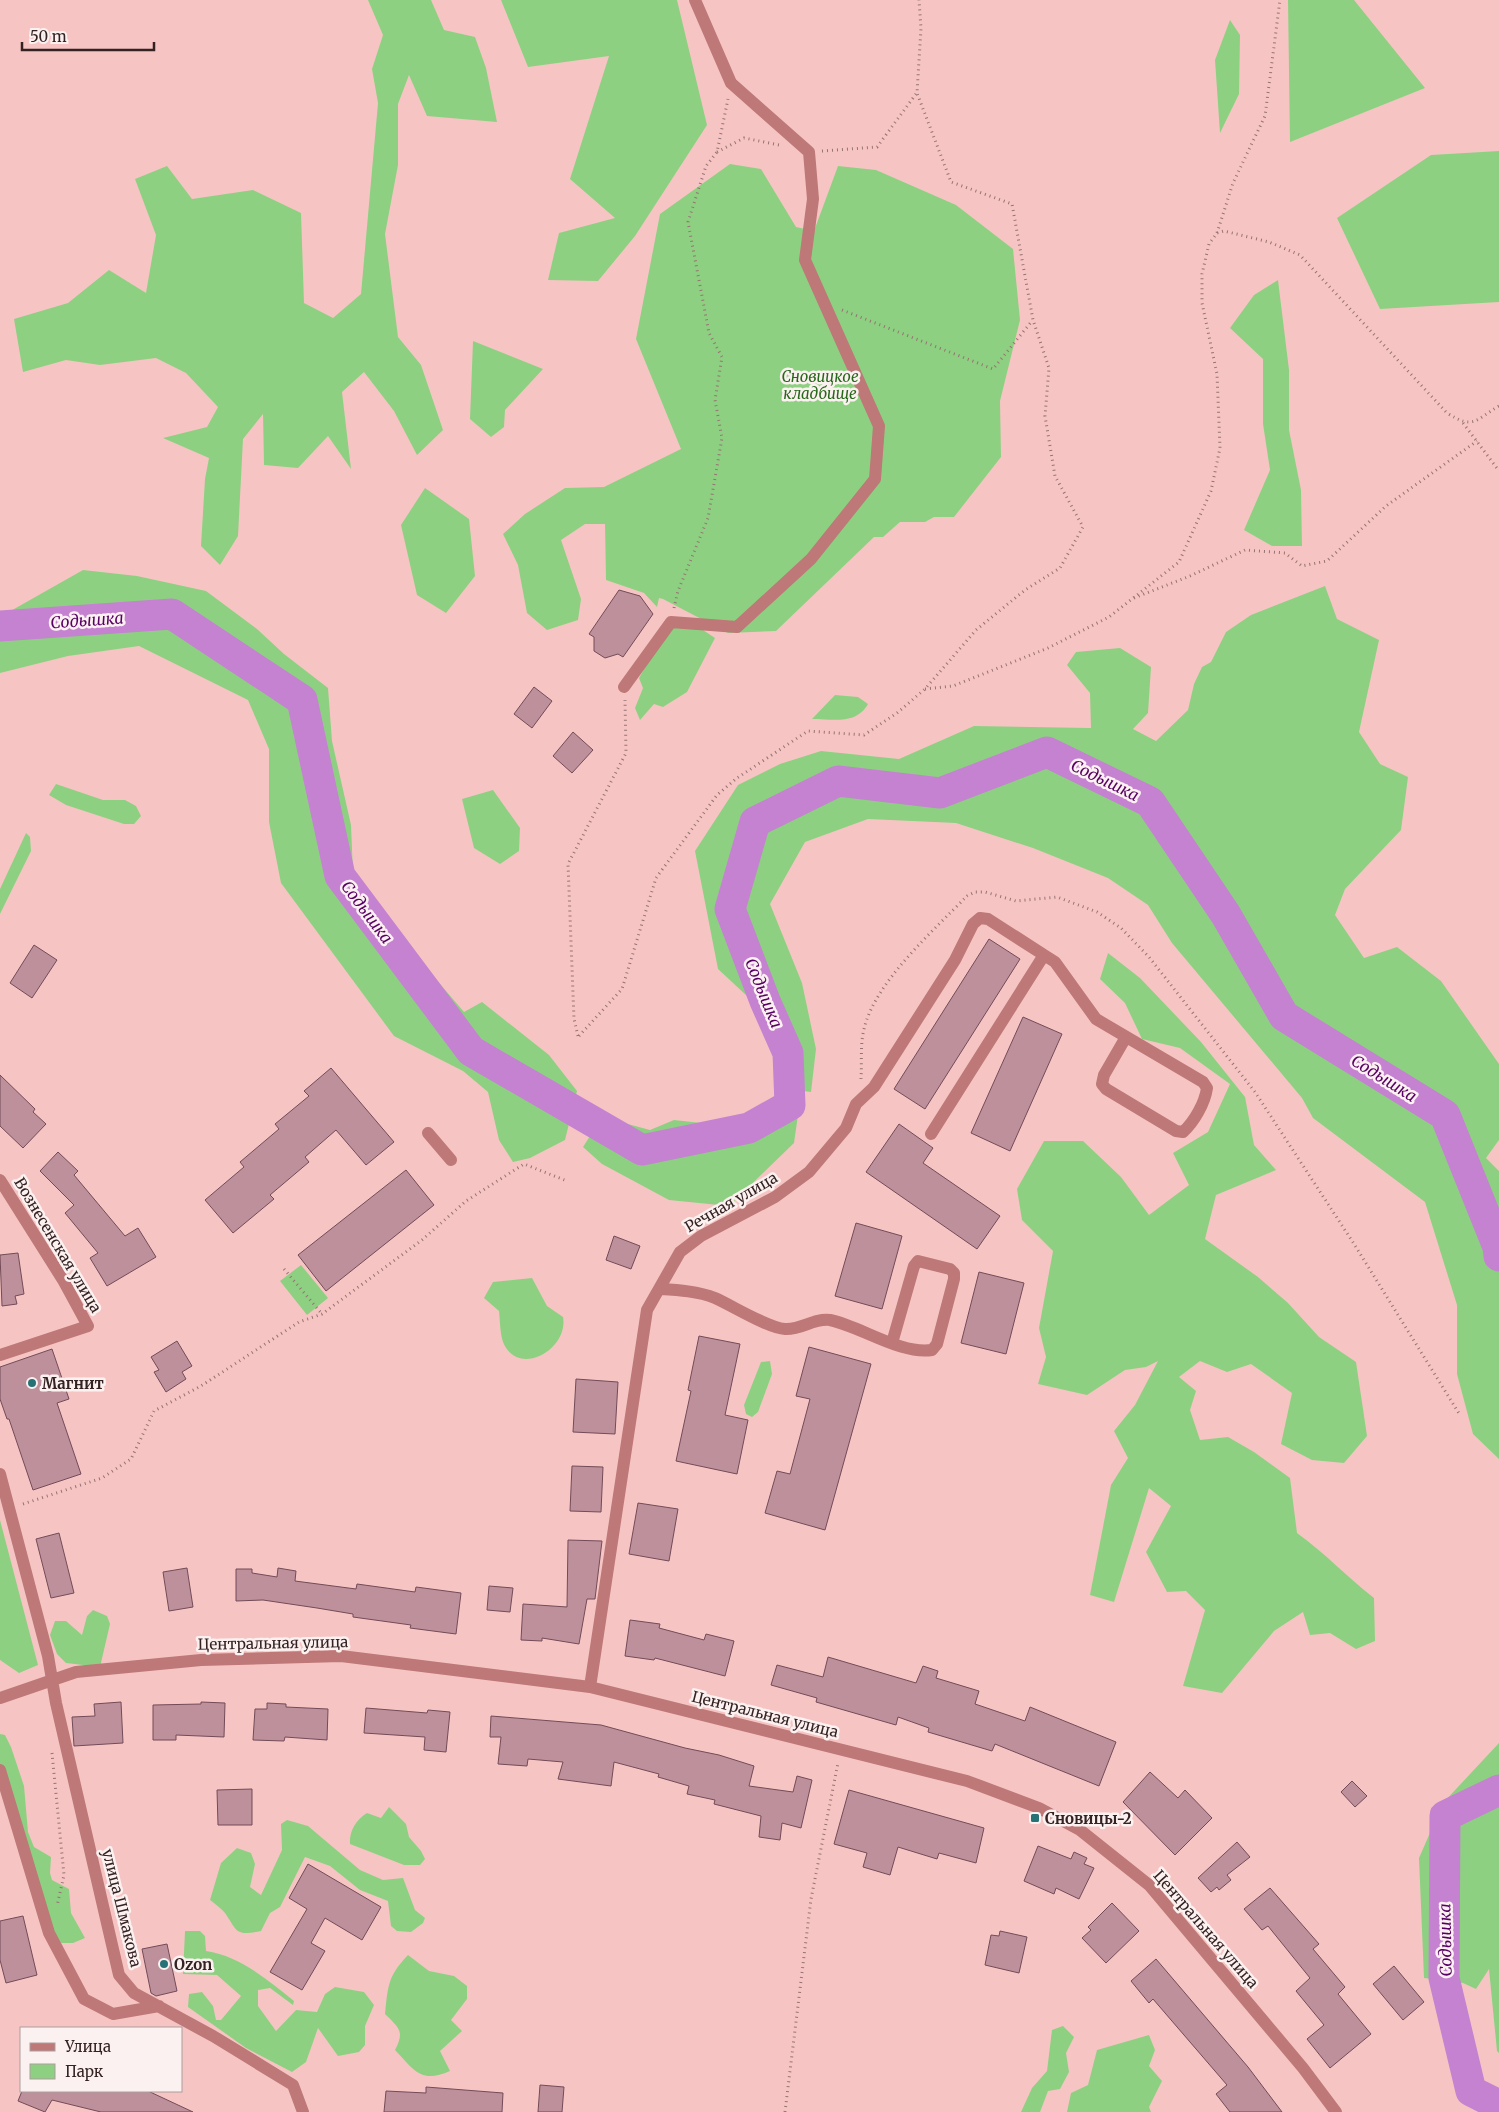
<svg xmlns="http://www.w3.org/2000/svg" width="1499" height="2112" font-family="Merriweather,serif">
  <rect width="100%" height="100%" fill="#f6c5c3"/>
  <path fill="#8ed082" d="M368,0H431L444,30L475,37L486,68L497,122L427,116L409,75L398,104V165L385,234L398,337L421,365L443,430L417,455L394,411L364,372L342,392L351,469L328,436L298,468L264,465L263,414L243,439L238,536L220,565L201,546L205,479L209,458L163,438L207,427L218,407L186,373L156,358L100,365L66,360L23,372L14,319L68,303L109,270L146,293L156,235L135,179L167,166L192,199L253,190L301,213L304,303L333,318L361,294L378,103L372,69L383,35Z
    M501,0H677L707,125L635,236L598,281L548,280L559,233L615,218L570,179L609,56L528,67Z
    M1288,0H1354L1425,88L1290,142Z
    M1230,20L1240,35L1239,94L1220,133L1215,60Z
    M1499,151V302L1380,309L1337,218L1431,155Z
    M730,164L761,169L796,227L814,231L838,166L876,170L956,205L1013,249L1020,320L1000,401L1001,457L954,517H934L925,522H900L883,537H874L776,631L728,633L663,599L659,598L657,607L644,593L606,580L605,524H585L561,540L581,599L578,620L547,630L527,613L518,565L503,534L525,514L565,488L604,487L681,449L636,339L660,214Z
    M1278,280L1289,370V430L1301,490L1302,546H1272L1244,530L1270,470L1263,424V359L1230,328L1254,295Z
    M473,341L543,369L505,410L504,427L491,437L470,419Z
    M425,488L469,519L475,576L446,613L417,595L401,525Z
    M83,570L137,576L206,591L257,629L284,654L328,688L332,741L351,825L353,874L411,950L464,1012L482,1002L549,1055L577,1091L565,1140L530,1158L513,1162L499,1140L488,1092L463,1071L394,1036L281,883L269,822V749L248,700L139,646L68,656L0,673V613H7Z
    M1325,586L1337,619L1379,640L1359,732L1380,764L1408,777L1401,830L1345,889L1335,915L1364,958L1397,947L1441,981L1499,1064V1140L1486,1158L1499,1171V1459L1473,1434L1457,1374V1305L1425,1202L1313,1118L1302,1098L1172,943L1148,905L1108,878L1033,848L956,823L868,819L805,842L770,904L802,983L816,1049L811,1092L797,1090L800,1045L718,969L695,851L738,785L780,764L821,751L899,759L974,726L1091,728L1090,693L1067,665L1076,652L1120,648L1151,667L1148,713L1133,729L1156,741L1188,710L1194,684L1202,667L1211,662L1226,632L1251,615Z
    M694,624L715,638L687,692L663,707L654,704L640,720L635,708L643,688L639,678L668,627Z
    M835,695L858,697L868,704C856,725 834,719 812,719Z
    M56,784L103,800H125L136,806L141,816L134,824H124L66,805L49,795Z
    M493,790L520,828L519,851L500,864L474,848L462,799Z
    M26,833L30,837L31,851L0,914V889Z
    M1108,953L1140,978L1201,1042L1245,1097L1254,1145L1276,1170L1216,1195L1205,1239L1258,1277L1288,1303L1319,1337L1356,1362L1367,1436L1344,1463L1312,1460L1281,1444L1292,1393L1251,1364L1227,1372L1200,1361L1179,1377L1196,1391L1190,1410L1200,1440L1228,1437L1254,1452L1290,1478L1297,1533C1325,1553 1347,1577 1374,1598L1375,1641L1356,1649L1330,1633L1310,1635L1303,1612L1274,1631L1222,1693L1183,1686L1205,1610L1186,1591L1167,1592L1146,1552L1171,1506L1149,1488L1114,1602L1090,1595L1111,1485L1128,1458L1114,1431L1135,1405L1158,1361L1146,1367L1125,1370L1087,1395L1038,1384L1046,1357L1039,1328L1053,1251L1022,1220L1017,1189L1044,1141H1083L1121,1177L1149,1215L1189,1185L1173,1153L1208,1132L1230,1084L1180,1048L1142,1039L1125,1003L1100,979Z
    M799,1108L794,1143L729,1206L669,1200L602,1164L583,1147L602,1117L650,1130L674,1120L710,1124Z
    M301,1265L328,1298L307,1315L280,1281Z
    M532,1278L547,1306L563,1317C569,1349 518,1379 503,1342C500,1333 500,1320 499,1311L484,1298L493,1282Z
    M770,1361L772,1374L758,1412L752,1417L746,1414L744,1405L761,1362Z
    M0,1520L38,1665L19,1673L0,1660Z
    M93,1610L107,1616L110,1624L100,1667L66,1663L57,1654L50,1635L55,1621H66L82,1635L87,1616Z
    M0,1734L5,1735L11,1747L24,1786L28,1832L34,1847L51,1857L50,1873L52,1880L69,1889L71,1913L85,1938L73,1943H61L49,1927L0,1764Z
    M1499,1743V2053L1497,2051L1489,1969L1476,1989L1463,1983L1424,1978L1419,1858L1443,1803Z
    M389,1807L406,1824L409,1837L421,1851L425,1859L420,1865H404L350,1844C349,1831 356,1820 367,1813L381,1818Z
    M287,1820L308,1826L360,1870L383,1880L403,1878L415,1910L425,1918L423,1923L411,1932L397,1931L391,1926L388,1901L360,1890L330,1866L305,1857L280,1907L270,1913L261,1931C235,1936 238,1932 225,1913C221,1908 215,1904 210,1900L221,1863L237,1848L251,1853L255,1864L250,1887L261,1895L282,1850L281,1824Z
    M185,1931H200L205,1936L206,1951C240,1956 268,1980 294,2001L293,2005L270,1988L258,1990V2006L276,2031L296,2010L317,2012L325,1994L335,1987L364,1992L374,2005L365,2026V2045L359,2052L338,2056L318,2028L306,2062L292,2072L246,2048L188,2007L189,1994L202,1992L213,2006L216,2020H221L241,1996L217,1975L183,1974Z
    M408,1955L429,1971L454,1976L467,1986V1999L451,2020L462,2031L440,2051L450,2071C421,2084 414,2070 395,2050C405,2031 399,2028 385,2014C388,1985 388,1976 408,1955Z
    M1063,2026L1074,2037L1066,2053L1069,2072L1060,2089L1048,2091L1040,2112H1021L1032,2088L1047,2071L1052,2030Z
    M1149,2035L1155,2050L1149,2066L1162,2081L1149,2107L1151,2112H1067L1071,2093L1088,2085L1097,2050Z"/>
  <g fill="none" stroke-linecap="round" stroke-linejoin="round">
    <path stroke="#c482d1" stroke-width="31" d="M0,626L172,614L302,700L340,876L471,1051L642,1150L749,1128L790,1105L788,1053L765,1001L730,909L755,822L838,781L940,793L1047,752L1150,802L1226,915L1284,1016L1445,1115L1498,1247L1499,1256
      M1499,1790L1445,1816L1444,1978L1471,2091L1499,2105"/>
  </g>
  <path fill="#bd909c" stroke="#734b57" d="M619,590L640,596L653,614L623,657L618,654L605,658L594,651V637L589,634Z
    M534,687L552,701L532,728L514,714Z
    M573,732L593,750L572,773L553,756Z
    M989,939L1020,959L925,1109L894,1089Z
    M34,945L57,960L32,998L10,983Z
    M1023,1017L1062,1034L1010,1151L971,1133Z
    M331,1068L394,1142L366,1165L336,1130L305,1157L309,1162L270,1195L274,1199L233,1233L205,1200L244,1167L240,1162L279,1129L275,1124L309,1096L304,1091Z
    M0,1075L35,1109L33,1112L46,1124L23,1148L0,1126Z
    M899,1124L933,1148L923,1163L1000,1216L977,1249L866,1172Z
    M58,1152L78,1171L74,1175L125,1236L138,1228L156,1257L107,1286L90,1258L98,1253L65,1213L74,1205L40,1171Z
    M406,1170L434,1205L326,1291L298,1255Z
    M856,1223L902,1236L882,1309L835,1296Z
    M614,1236L640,1246L631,1269L606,1260Z
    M18,1253L24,1294L15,1296L17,1304L2,1306L0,1255Z
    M979,1272L1024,1283L1006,1354L961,1343Z
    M699,1336L740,1344L725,1415L748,1420L737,1474L676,1461L691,1391L688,1390Z
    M177,1341L192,1366L182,1372L186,1379L166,1392L154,1372L159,1370L151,1357Z
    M809,1347L871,1364L825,1530L765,1513L777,1471L790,1474L810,1399L796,1396Z
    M52,1349L69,1399L57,1403L81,1474L33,1490L9,1419H7L0,1399V1367Z
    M576,1379L618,1382L615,1434L573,1432Z
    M572,1466L603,1467L601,1512L570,1511Z
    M638,1503L678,1509L669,1561L629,1554Z
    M59,1533L74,1593L51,1598L36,1539Z
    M568,1540L602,1541L595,1599H587L579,1644L542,1638V1641L521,1640L523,1604L567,1607Z
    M187,1568L193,1607L169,1611L163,1572Z
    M278,1568L296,1571L295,1581L356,1589L357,1584L415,1592L416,1587L461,1593L456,1634L410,1628L411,1625L353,1617V1614L317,1608L263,1600L236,1601V1569H252V1573L277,1577Z
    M489,1586L513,1588L510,1612L487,1610Z
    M630,1620L660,1624L659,1628L704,1640L706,1634L734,1641L725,1676L655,1658L654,1660L625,1656Z
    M828,1657L916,1683L923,1666L938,1671L936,1678L979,1691L975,1704L1025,1721L1030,1707L1116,1742L1099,1786L995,1744L992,1751L928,1732L929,1728L898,1717L896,1725L816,1702L817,1698L771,1685L777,1665L823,1677Z
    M121,1702L123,1743L74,1746L72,1717L95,1716L94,1704Z
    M201,1702L225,1703L224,1737L176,1735V1740H153V1705L201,1704Z
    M267,1703L286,1704V1707L328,1709L327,1740L285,1737L284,1741L253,1740L255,1709H267Z
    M366,1708L427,1713L428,1710L450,1712L446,1752L424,1750L425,1737L364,1733Z
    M491,1716L601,1725L685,1748L719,1755L754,1766L749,1786L793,1792L797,1776L812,1780L801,1828L782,1823L780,1840L759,1837L761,1816L714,1804L715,1800L687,1794L689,1786L658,1777L659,1774L614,1762L611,1786L558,1779L563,1762L528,1759L527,1766L498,1764L501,1737H490Z
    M1150,1772L1178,1798L1185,1790L1212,1818L1175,1855L1123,1802Z
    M1352,1781L1367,1796L1355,1807L1341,1792Z
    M252,1789V1825H218L217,1790Z
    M849,1790L984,1828L976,1863L939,1853L937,1859L898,1847L890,1875L863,1867L867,1853L834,1844Z
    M1237,1842L1250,1857L1227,1875L1231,1880L1219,1890L1217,1887L1211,1892L1198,1878Z
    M1038,1846L1071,1859L1074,1852L1087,1858L1084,1864L1094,1868L1079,1899L1056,1888L1054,1894L1024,1881Z
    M308,1864L381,1907L362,1940L325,1918L311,1943L325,1951L302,1990L270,1972L307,1909L289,1898Z
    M1270,1888L1319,1944L1313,1949L1345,1987L1338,1994L1371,2034L1330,2068L1307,2039L1324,2025L1296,1991L1310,1978L1268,1926L1262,1930L1244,1909Z
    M1112,1903L1139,1931L1106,1963L1082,1938L1091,1930L1088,1927Z
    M23,1916L37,1975L6,1983L0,1960V1921Z
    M1000,1931L1027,1937L1019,1973L985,1965L991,1935L999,1936Z
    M167,1944L177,1991L156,1996L151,1993L142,1949Z
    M1156,1959L1248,2067L1282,2112H1230L1216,2094L1227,2085L1153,1999L1149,2003L1131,1981Z
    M1394,1966L1424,2002L1403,2020L1373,1984Z
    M540,2085L564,2087L562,2112H538Z
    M426,2087L503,2093L502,2112H384L386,2091L426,2093Z
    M22,2091H148L193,2112H101L52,2100L45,2112L18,2101Z"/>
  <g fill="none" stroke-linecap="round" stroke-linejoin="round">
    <path stroke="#957372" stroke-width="3" stroke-dasharray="1 4" stroke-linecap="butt" d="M822,151L877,147L916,94
      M717,152L744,138L779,145
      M1217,233L1233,183L1265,116L1280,0
      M842,310L993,369L1032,321
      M1463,423L1499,471
      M1134,598L1190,576L1245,550L1285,553L1302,566L1327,561L1386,506L1477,441
      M674,608L678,591L708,518L722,438L715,400L722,357L709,333L688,222L706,166L717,152L728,99
      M925,689L953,686L1048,648L1109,617L1179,562L1211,491L1220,448L1217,374L1202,303V274L1209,244L1217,233L1224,231L1269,242L1300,255L1447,413C1474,430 1475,420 1499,406
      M578,1036L574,1019L568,864L626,753L625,700
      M579,1036L622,989L656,878L717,795L737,778L808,731L864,735L897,713L925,689L976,630L1025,590L1060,568L1083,527L1055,476L1045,416L1049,368L1033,320L1012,204L951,182L917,93L921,28L919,0
      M861,1079C862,1063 860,1045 864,1029C875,982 934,930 967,896L975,892H985L1016,901L1057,897L1097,912L1121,928L1149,957L1255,1092L1356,1247L1460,1415
      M284,1269L322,1314
      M23,1504L102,1478L131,1459L154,1411L201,1386L299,1322L322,1314L422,1240L466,1201L524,1164L567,1181
      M52,1753L64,1875L57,1906
      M785,2112L811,1899L838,1763"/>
    <path stroke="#bd7877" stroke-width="12" d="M624,687L671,622L737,627L811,559L875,479L879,426L805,260L813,199L809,152L731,83L695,0
      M1044,955L1055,962L1096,1019L1203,1082L1207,1088C1205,1103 1194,1122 1183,1132L1176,1131L1106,1089L1102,1084L1104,1075L1126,1037
      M428,1133L451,1160
      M0,1180L63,1280L88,1326L0,1355
      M659,1289C677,1290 698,1291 715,1298C733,1306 768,1328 785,1329C802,1330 813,1318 830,1320C860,1326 901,1355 932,1350L937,1344L954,1279V1273L950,1269L918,1261L914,1266L892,1343
      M0,1474L48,1656L56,1703L119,1975L134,1993L213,2036L293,2085L303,2112
      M590,1687L647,1310L680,1252L701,1236L775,1197L809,1172L846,1128L856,1104L874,1087L955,960L973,924L980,918L988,919L1044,955L931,1134
      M0,1698L76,1672L201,1660L341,1656L590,1687L967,1781L1039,1808L1080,1830L1149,1885L1303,2068L1336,2112
      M0,1770L49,1933L84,1999L113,2014L159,2006"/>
  </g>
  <g fill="#277276" stroke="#fbf1f0" stroke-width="2">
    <circle cx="32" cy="1383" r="5"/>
    <rect x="1030" y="1813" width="10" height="10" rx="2.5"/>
    <circle cx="164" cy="1964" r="5"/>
  </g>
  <g text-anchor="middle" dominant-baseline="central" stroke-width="5" stroke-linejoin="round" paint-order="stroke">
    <g font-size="15" font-style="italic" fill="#26681a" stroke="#fbf1f0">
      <text x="820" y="376">Сновицкое<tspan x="820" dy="17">кладбище</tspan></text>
    </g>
    <g font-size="15" fill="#342222" stroke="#fbf1f0">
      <text transform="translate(731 1202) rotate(-30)">Речная улица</text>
      <text transform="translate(58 1245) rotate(59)">Вознесенская улица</text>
      <text transform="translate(273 1643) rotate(-1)">Центральная улица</text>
      <text transform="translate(765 1714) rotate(14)">Центральная улица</text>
      <text transform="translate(122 1908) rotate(76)">улица Шмакова</text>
      <text transform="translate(1206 1929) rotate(49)">Центральная улица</text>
    </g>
    <g font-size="15" font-weight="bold" fill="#342222" stroke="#fbf1f0" text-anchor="start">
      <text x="42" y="1383">Магнит</text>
      <text x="1045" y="1818">Сновицы-2</text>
      <text x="174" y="1964">Ozon</text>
    </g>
    <g font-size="16" font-style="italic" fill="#580066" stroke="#fbf1f0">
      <text transform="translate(87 620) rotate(-4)">Содышка</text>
      <text transform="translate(1105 780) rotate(26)">Содышка</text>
      <text transform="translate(367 912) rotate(53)">Содышка</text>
      <text transform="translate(764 993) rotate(68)">Содышка</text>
      <text transform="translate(1384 1078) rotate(32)">Содышка</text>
      <text transform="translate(1445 1940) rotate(-91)">Содышка</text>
    </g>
  </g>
  <rect x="20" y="2027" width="162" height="65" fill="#fbf1f0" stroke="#ab9e9e"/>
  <rect x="30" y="2043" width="25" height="8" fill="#bd7877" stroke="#ab9e9e"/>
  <text x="65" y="2052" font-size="15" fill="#342222">Улица</text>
  <rect x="30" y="2064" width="25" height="15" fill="#8ed082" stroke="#ab9e9e"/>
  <text x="65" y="2077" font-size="15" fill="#342222">Парк</text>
  <path d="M22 42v8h132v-8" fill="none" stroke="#342222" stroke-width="2.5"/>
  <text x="30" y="42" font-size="15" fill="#342222" stroke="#fbf1f0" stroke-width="4" paint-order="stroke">50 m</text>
</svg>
